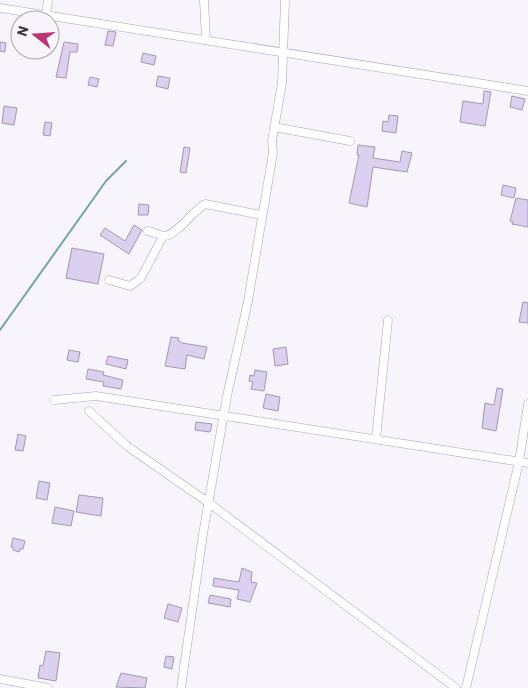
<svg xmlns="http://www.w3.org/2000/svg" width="528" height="688" font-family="Barlow,sans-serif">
  <rect width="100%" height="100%" fill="#f7f5fb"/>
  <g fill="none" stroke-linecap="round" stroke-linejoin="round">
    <path stroke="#74a5a9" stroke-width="2" d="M0,330L106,181L126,161"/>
  </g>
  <path fill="#dcd0ef" stroke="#a397b4" d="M108,31L116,32L113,46L105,45Z
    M0,42L6,43L5,52L0,51Z
    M64,42L78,44L77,52H70L66,78L56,77Z
    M143,53L156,56L154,65L141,62Z
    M158,76L170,78L168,89L156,86Z
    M90,77L99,79L97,87L88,85Z
    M484,91L491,92L485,126L460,122L463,101L483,104Z
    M512,96L525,99L522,110L510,107Z
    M4,106L17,108L14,125L2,123Z
    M389,115L398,116L396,133L382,131L383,121L388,122Z
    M45,122L52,123L50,136L43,135Z
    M358,145L375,147L373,158L400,162L402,151L412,153L407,172L373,167L367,207L349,203L359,155H357Z
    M184,147L190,148L186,173L180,172Z
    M503,185L516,188L514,198L501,195Z
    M516,198L528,200V227L512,224L513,222L510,221Z
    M139,204L149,205L148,215H138Z
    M134,225L142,230L129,254L100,235L105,228L125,241Z
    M72,248L104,254L98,284L66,278Z
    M523,302L528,303V323L519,322Z
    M171,337L179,338L178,340L182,343L207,347L204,359L187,355L185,369L165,366Z
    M286,347L288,364L275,366L273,349Z
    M69,350L80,352L78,362L67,360Z
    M108,356L128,360L126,369L106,364Z
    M88,369L104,372L103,375L123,380L121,389L103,386L104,382L86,379Z
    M255,370L267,372L264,391L251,389L253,382L249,381L250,375L254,376Z
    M497,388L503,389L496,431L482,428L485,403L494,405Z
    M266,394L280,397L278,411L263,408Z
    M196,422L212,424L210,432L195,430Z
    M18,434L26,436L23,451L15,450Z
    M39,481L50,483L47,500L36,498Z
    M79,495L103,498L101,516L76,512Z
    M55,507L74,511L71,526L52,523Z
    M13,538L25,541L23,549H20L19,552L13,550V547H11Z
    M242,568L252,572L251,582L257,583L250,602L237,599L239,590L213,586L214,578L239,582Z
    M210,595L231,599L230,607L208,603Z
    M168,604L182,608L178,622L164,618Z
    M46,651L60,653L56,681L38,678L40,665L43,666Z
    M166,656L174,657L172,669L164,667Z
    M121,673L147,678L145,688L116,687Z"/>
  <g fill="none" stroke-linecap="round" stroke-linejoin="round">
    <g stroke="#aa9fbc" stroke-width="9">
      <path id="minor" d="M204,0L206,40
        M0,8L528,91
        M46,15L48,0
        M274,127L350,141
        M148,231C153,232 159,235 164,236C176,236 193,211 205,204L261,215
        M109,280L130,286L141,278L163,236
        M54,400L96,396L528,463
        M89,411L127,446L209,503L456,688
        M376,439L388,320
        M0,679L48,688
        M181,688L203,534L227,396L248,301L273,153L272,141L282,83L285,0
        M466,688L519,462L528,404"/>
    </g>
    <use href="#minor" stroke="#fff" stroke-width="8"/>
  </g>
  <g transform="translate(35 35) rotate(287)"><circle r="24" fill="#f7f5fb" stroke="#aba7b0"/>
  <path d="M0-4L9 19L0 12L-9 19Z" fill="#bc3574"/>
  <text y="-8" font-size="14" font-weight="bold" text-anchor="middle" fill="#38333f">N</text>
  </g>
</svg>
